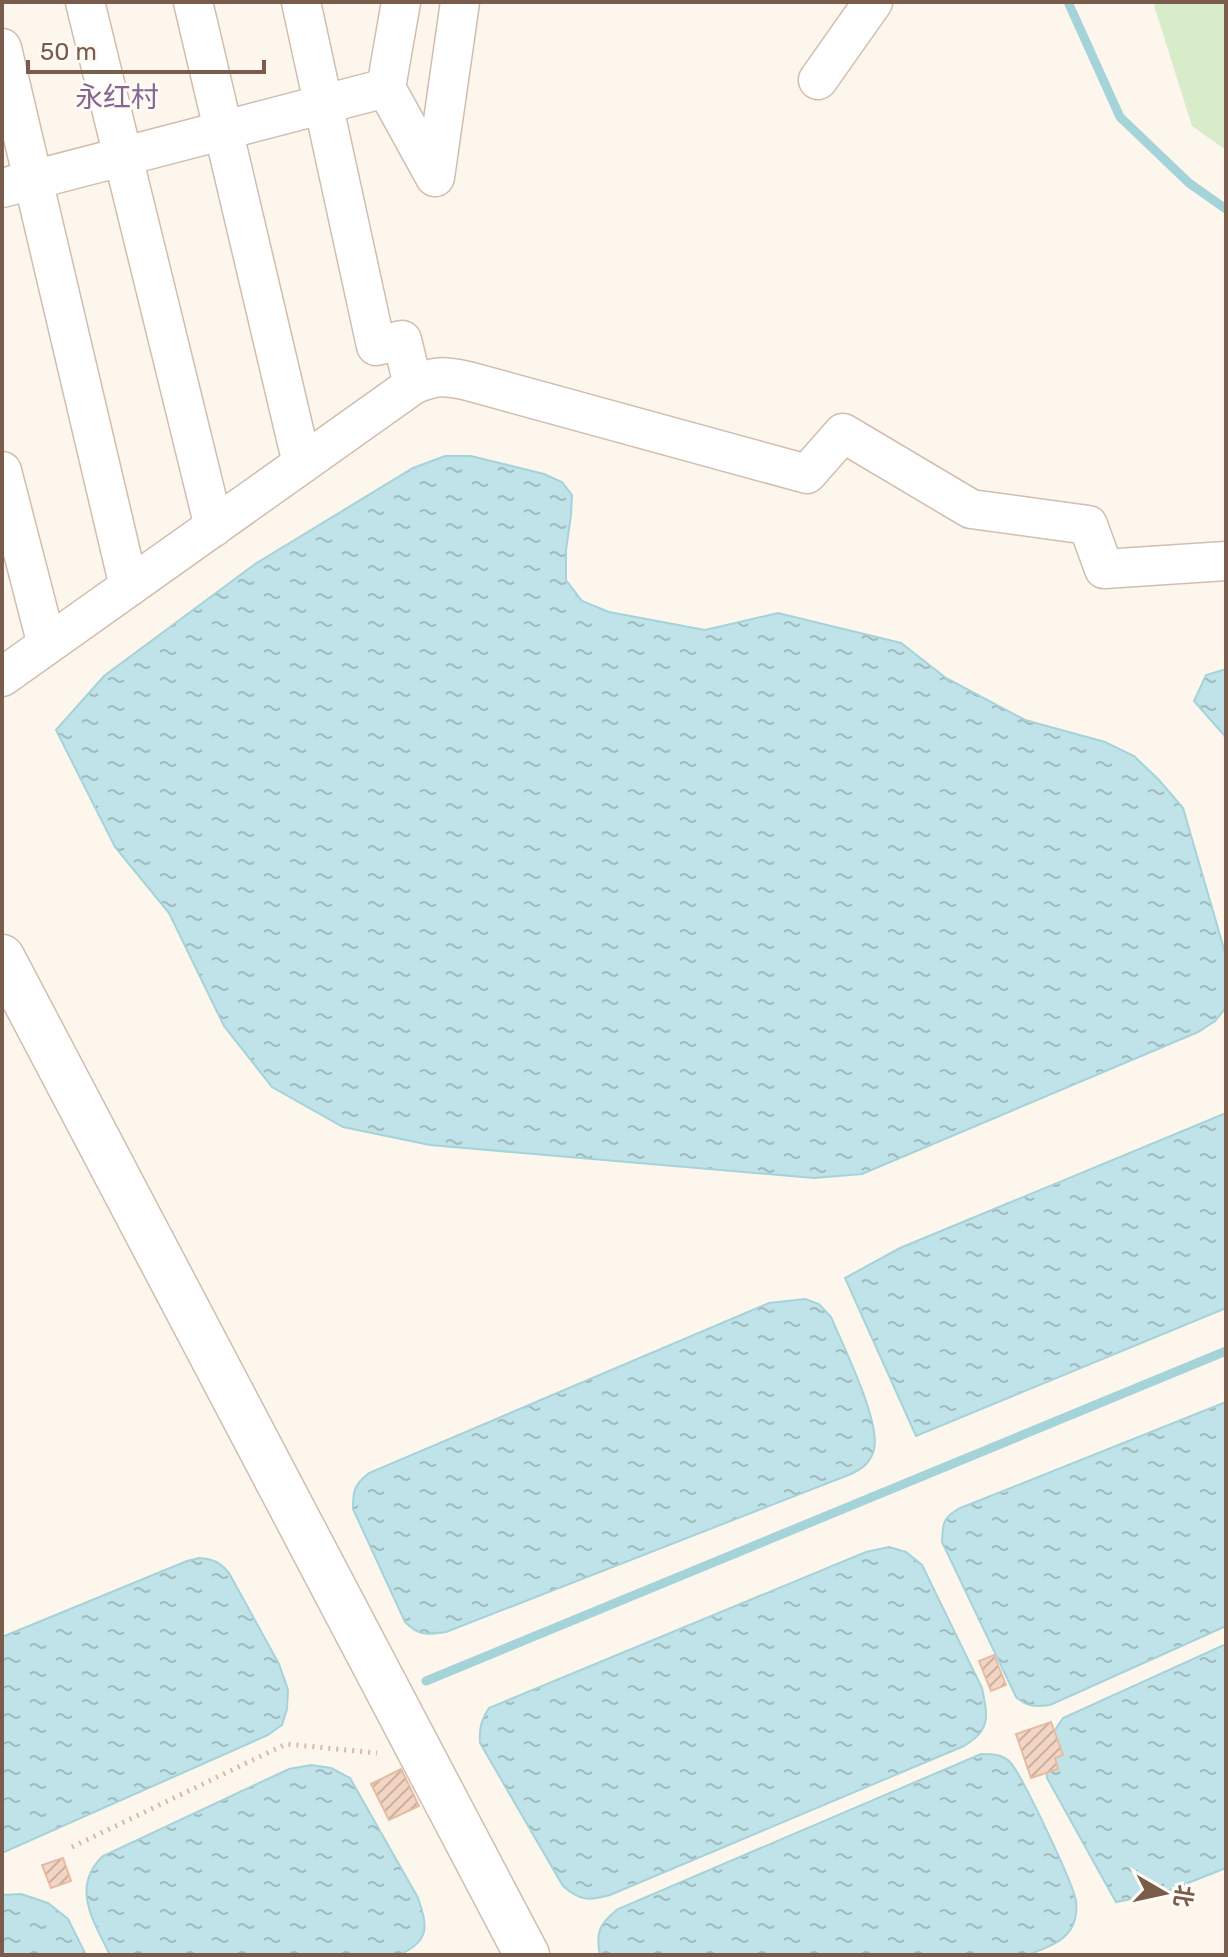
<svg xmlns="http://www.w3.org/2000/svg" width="1228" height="1957" font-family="Rubik,'Noto Sans SC',sans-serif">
  <defs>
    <pattern id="water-ripples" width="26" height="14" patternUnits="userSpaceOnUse" patternTransform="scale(2)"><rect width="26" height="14" fill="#bfe3e8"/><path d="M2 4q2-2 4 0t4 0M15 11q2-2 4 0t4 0" fill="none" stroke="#a0bbbe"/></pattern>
    <pattern id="building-hatch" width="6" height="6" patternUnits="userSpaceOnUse" patternTransform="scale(2)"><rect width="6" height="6" fill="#f3d5c3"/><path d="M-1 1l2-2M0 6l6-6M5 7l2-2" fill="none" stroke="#cab0a1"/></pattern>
  </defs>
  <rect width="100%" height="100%" fill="#fdf6ec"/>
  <path fill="#d8ecc9" d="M1153,2H1226V150L1192,126Z"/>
  <path fill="url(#water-ripples)" stroke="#a5d3da" stroke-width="2" d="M445,456H471L544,474L562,482L572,495L571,515L566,550V580L582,601L609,612L705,630L778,613L901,643L946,678L1025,720L1105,742L1134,756L1159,780L1183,808L1226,956L1225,1009L1215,1021L1198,1032L862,1174L814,1178L430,1145L343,1127L272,1087L224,1026L169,913L115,847L56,730L104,676L255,564L413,468Z
    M1226,669V740L1224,735L1194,701L1206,675Z
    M1226,1113V1308L916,1436L845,1278L900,1248Z
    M805,1299L819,1304L831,1317C843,1346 884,1427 873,1453C868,1465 861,1469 851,1474L446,1632C427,1635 419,1636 405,1622L353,1509C353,1490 354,1485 369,1473L769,1303Z
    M1226,1402V1626L1050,1705C1035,1707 1027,1707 1016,1697L942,1542C943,1524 942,1519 958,1509Z
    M889,1547L906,1552L922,1565L982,1688C988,1717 991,1730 964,1746L610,1895C589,1901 580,1901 563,1886L480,1743C479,1729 481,1720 489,1708L866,1552Z
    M199,1558C213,1559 220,1562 229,1573L279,1664L288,1690L287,1709L282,1725L268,1735L2,1853V1637L187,1561Z
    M1226,1644V1868L1165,1892L1116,1902L1047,1778C1044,1749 1046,1742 1063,1718Z
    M981,1754C992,1754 1002,1754 1010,1762C1022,1775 1073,1883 1076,1901C1077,1908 1076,1919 1073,1925C1065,1943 1044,1948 1028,1955H600C595,1932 600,1923 618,1909Z
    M311,1765L331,1768L350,1778L418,1898C428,1927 430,1941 399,1955H110C94,1922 70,1887 103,1856L289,1769Z
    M21,1894L48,1903L68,1919L86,1955H2V1895Z"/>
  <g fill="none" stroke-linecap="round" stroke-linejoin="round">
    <path stroke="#a5d3da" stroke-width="9" d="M1068,2L1120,117L1189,183L1226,209
      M426,1681L1226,1351"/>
  </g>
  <path fill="url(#building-hatch)" stroke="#e6bba3" stroke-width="2" d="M994,1655L1006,1685L991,1691L979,1661Z
    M1051,1722L1063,1755L1055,1758L1058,1769L1031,1778L1016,1734Z
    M401,1769L419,1806L389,1820L371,1784Z
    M63,1858L71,1881L51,1888L42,1865Z"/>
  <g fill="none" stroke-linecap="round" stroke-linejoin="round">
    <g stroke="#d1beb0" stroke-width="41">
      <path id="minor" d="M85,2L214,527
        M193,2L302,464
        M301,2L376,346L402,340L413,385
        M401,2L386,88L435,177
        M2,48L129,587
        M818,80L873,2
        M435,177L460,2
        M2,188L386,88
        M2,471L47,645
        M2,677L413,385C436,375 444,376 468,381L807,474L843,433L971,509L1088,525L1104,569L1226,561"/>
    </g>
    <g stroke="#d1beb0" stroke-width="47">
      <path id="tertiary" d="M2,957L527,1955"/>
    </g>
    <path stroke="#d9b8a5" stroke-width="5" stroke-dasharray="2 6" stroke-linecap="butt" d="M72,1847L286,1744L377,1753"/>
    <use href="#minor" stroke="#fff" stroke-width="38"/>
    <use href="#tertiary" stroke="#fff" stroke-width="44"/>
  </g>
  <g text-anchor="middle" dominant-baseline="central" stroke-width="6" stroke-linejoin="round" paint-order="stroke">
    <g font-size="28" fill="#846695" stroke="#fffaf3">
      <text x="117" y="97">永红村</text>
    </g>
  </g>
  <rect width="1228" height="1957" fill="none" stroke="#7a5c4d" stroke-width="8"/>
  <g transform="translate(1164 1893) rotate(99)" stroke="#fffaf3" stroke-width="6" paint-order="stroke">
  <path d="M0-6L14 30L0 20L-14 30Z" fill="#7a5c4d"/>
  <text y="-12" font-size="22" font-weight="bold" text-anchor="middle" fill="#7a5c4d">北</text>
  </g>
  <path d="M28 60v12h236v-12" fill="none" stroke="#7a5c4d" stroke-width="4"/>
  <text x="40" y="60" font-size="24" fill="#7a5c4d" stroke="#fffaf3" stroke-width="6" paint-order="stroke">50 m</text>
</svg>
